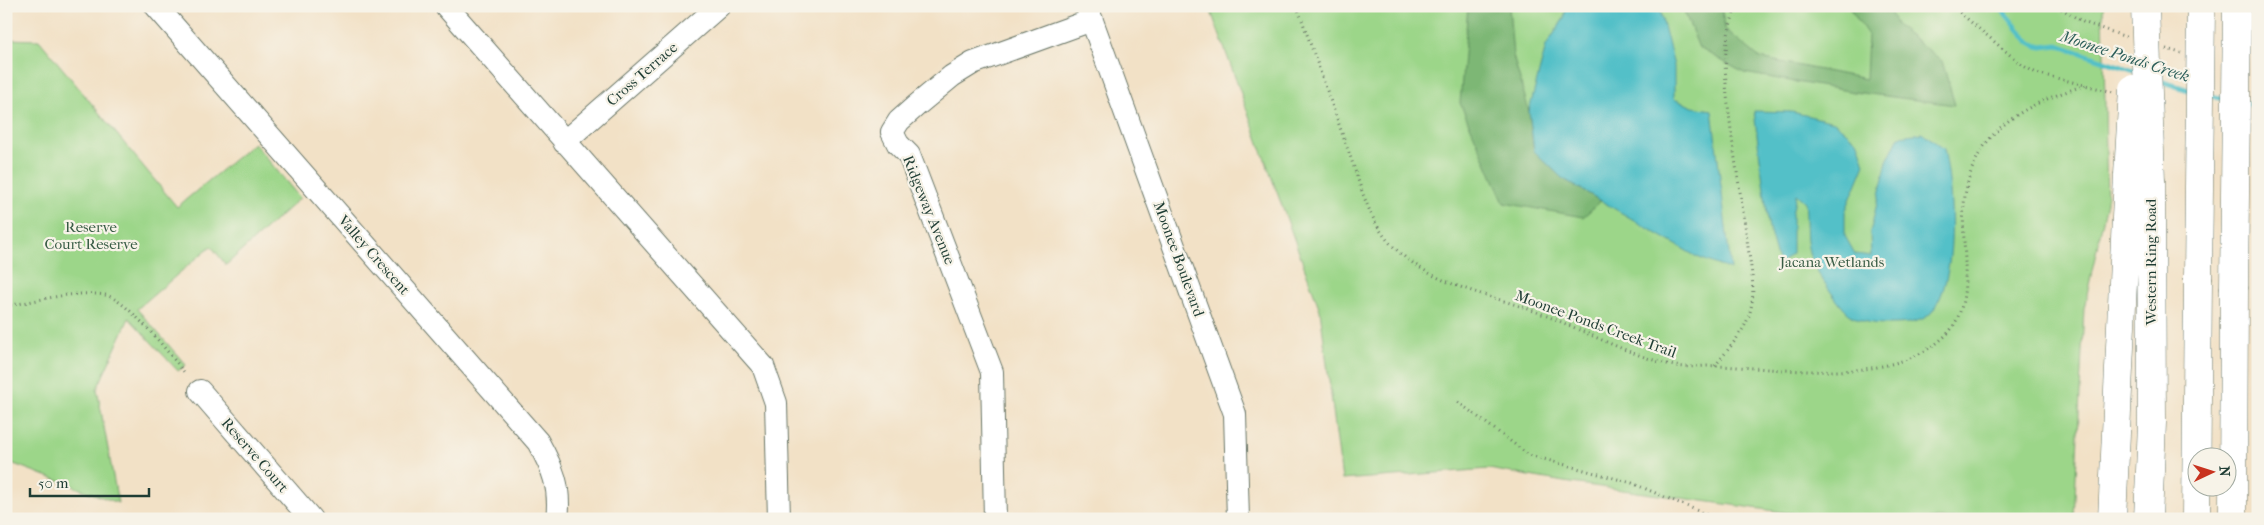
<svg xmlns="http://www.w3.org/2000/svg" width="2264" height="525" font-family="'IM FELL French Canon',serif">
  <rect width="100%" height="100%" fill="#f7f3e8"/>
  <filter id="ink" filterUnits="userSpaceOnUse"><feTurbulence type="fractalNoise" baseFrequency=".02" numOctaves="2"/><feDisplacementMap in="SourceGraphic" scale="10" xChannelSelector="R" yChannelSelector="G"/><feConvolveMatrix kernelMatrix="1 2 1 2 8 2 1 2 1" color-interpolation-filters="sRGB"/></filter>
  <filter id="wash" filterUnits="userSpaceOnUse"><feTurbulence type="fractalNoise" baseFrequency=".0096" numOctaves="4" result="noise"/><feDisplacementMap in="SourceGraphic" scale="20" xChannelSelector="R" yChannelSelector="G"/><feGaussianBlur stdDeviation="1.12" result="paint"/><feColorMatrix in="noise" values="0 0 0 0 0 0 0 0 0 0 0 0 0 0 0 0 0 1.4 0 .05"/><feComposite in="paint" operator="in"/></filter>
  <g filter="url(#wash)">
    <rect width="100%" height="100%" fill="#f2e1c6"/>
    <path fill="#9cd689" stroke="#5e8a5e" d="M1209,6H2103L2107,202L2084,308L2074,519H1834L1564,482L1489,469L1342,480L1320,310Z
      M6,39L39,40L177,207L254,143L300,198L226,265L211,246L137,309L186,365L178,371L129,318L97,389L118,503L6,461Z"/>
    <path fill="#7db775" stroke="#4e7a54" d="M1468,6H1509L1513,56L1529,111L1534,151L1562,178L1601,201L1583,217L1504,203L1460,103Z
      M1682,6H1721L1725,29L1760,58L1866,79L1868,35L1848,6H1887L1897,25L1942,61L1955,105L1854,92L1744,73L1699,48Z"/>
    <path fill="#53c0c8" stroke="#397e7e" d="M1566,6H1659L1674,66V99L1693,107L1712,110L1731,270L1697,257L1562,178L1534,151L1529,111L1546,46L1564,18Z
      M1754,111L1792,112L1834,122L1858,142L1865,164L1845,212V236L1855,254L1871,256L1870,233L1887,161L1899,136L1923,133L1944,149C1953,190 1959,280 1931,313C1922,323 1903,324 1891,324C1877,324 1860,323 1848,313C1837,303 1812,266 1809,252C1805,237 1807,218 1805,202L1796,194L1792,215V253L1779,265L1769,229Z"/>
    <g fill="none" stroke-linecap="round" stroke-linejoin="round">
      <path stroke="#53c0c8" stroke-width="5" d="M1999,6L2028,41L2035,45L2042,47L2058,45L2140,73
        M2157,80L2192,91
        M2207,95L2228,100
        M2244,103L2258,107"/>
    </g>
  </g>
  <g filter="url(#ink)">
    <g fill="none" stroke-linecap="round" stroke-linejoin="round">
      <g stroke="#697667" stroke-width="24">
        <path id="minor" d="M156,6L538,442C553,469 561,487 557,519
          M446,6L763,366L776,403L779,519
          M1087,7L1235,414L1238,519
          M564,142L719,6
          M200,391L311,519
          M995,519L992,372L909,155L898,144L892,132L899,121L917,105L952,76L973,63L1092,20"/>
      </g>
      <g stroke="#697667" stroke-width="29">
        <path id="highway" d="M2112,519L2128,175
          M2148,519L2152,423L2151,181
          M2196,519L2198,279
          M2233,519L2234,289"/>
      </g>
      <path stroke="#697667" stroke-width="3" stroke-dasharray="1 4" stroke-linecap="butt" d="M1297,6C1314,54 1331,102 1348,150C1359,180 1367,216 1388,241C1427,285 1482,292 1534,311C1580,328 1623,353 1671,365C1686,369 1702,365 1717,366C1785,368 1890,387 1944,337C1960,323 1965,299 1965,278C1966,251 1961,223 1965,196C1975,128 2028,103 2086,85
        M1952,6L2022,65L2036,73L2113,92
        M2057,6L2083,22L2126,37
        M2166,49L2181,53
        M6,306C38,301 73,290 105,295C127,299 169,353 184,372
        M1715,366C1727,350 1745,332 1750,312C1756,291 1751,268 1748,247C1743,208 1736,169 1731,130C1726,87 1719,47 1737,6
        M1458,402L1529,455L1632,483L1717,519"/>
      <use href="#minor" stroke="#fff" stroke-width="22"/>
      <use href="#highway" stroke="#fff" stroke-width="28"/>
      <g stroke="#697667" stroke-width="29" stroke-linecap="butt">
        <path id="highway-bridge" d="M2145,6L2151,181
          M2128,175L2133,89
          M2198,279L2201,6
          M2234,289L2237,6"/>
      </g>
      <use href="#highway-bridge" stroke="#fff" stroke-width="28"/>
    </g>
  </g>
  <g text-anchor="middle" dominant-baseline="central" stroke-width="4.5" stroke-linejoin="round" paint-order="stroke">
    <g font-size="15" fill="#1f3d34" stroke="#f7f3e8">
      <text transform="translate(642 74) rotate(-41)">Cross Terrace</text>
      <text transform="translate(929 210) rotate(68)">Ridgeway Avenue</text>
      <text transform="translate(374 255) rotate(49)">Valley Crescent</text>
      <text transform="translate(1179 259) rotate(70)">Moonee Boulevard</text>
      <text transform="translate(2151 262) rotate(-90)">Western Ring Road</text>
      <text transform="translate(1596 324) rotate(20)">Moonee Ponds Creek Trail</text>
      <text transform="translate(255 455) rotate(49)">Reserve Court</text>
    </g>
    <g font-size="15" fill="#385c45" stroke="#f7f3e8">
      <text x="91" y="227">Reserve<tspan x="91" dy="17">Court Reserve</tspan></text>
      <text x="1832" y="262">Jacana Wetlands</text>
    </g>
    <g font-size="16" font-style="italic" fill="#2c5e59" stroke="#f7f3e8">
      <text transform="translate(2125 56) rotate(18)">Moonee Ponds Creek</text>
    </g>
  </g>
  <rect width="2264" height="525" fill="none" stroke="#f7f3e8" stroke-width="25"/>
  <g transform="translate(2212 472) rotate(86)"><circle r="24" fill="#f7f3e8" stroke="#a1aaa0"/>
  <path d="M0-4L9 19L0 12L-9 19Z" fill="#c8321e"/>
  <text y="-8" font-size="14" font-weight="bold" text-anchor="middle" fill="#1f3d34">N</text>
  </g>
  <path d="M30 488v8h119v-8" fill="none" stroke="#1f3d34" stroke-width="2.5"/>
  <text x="38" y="488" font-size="15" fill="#1f3d34" stroke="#f7f3e8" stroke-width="4" paint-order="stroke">50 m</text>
</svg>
